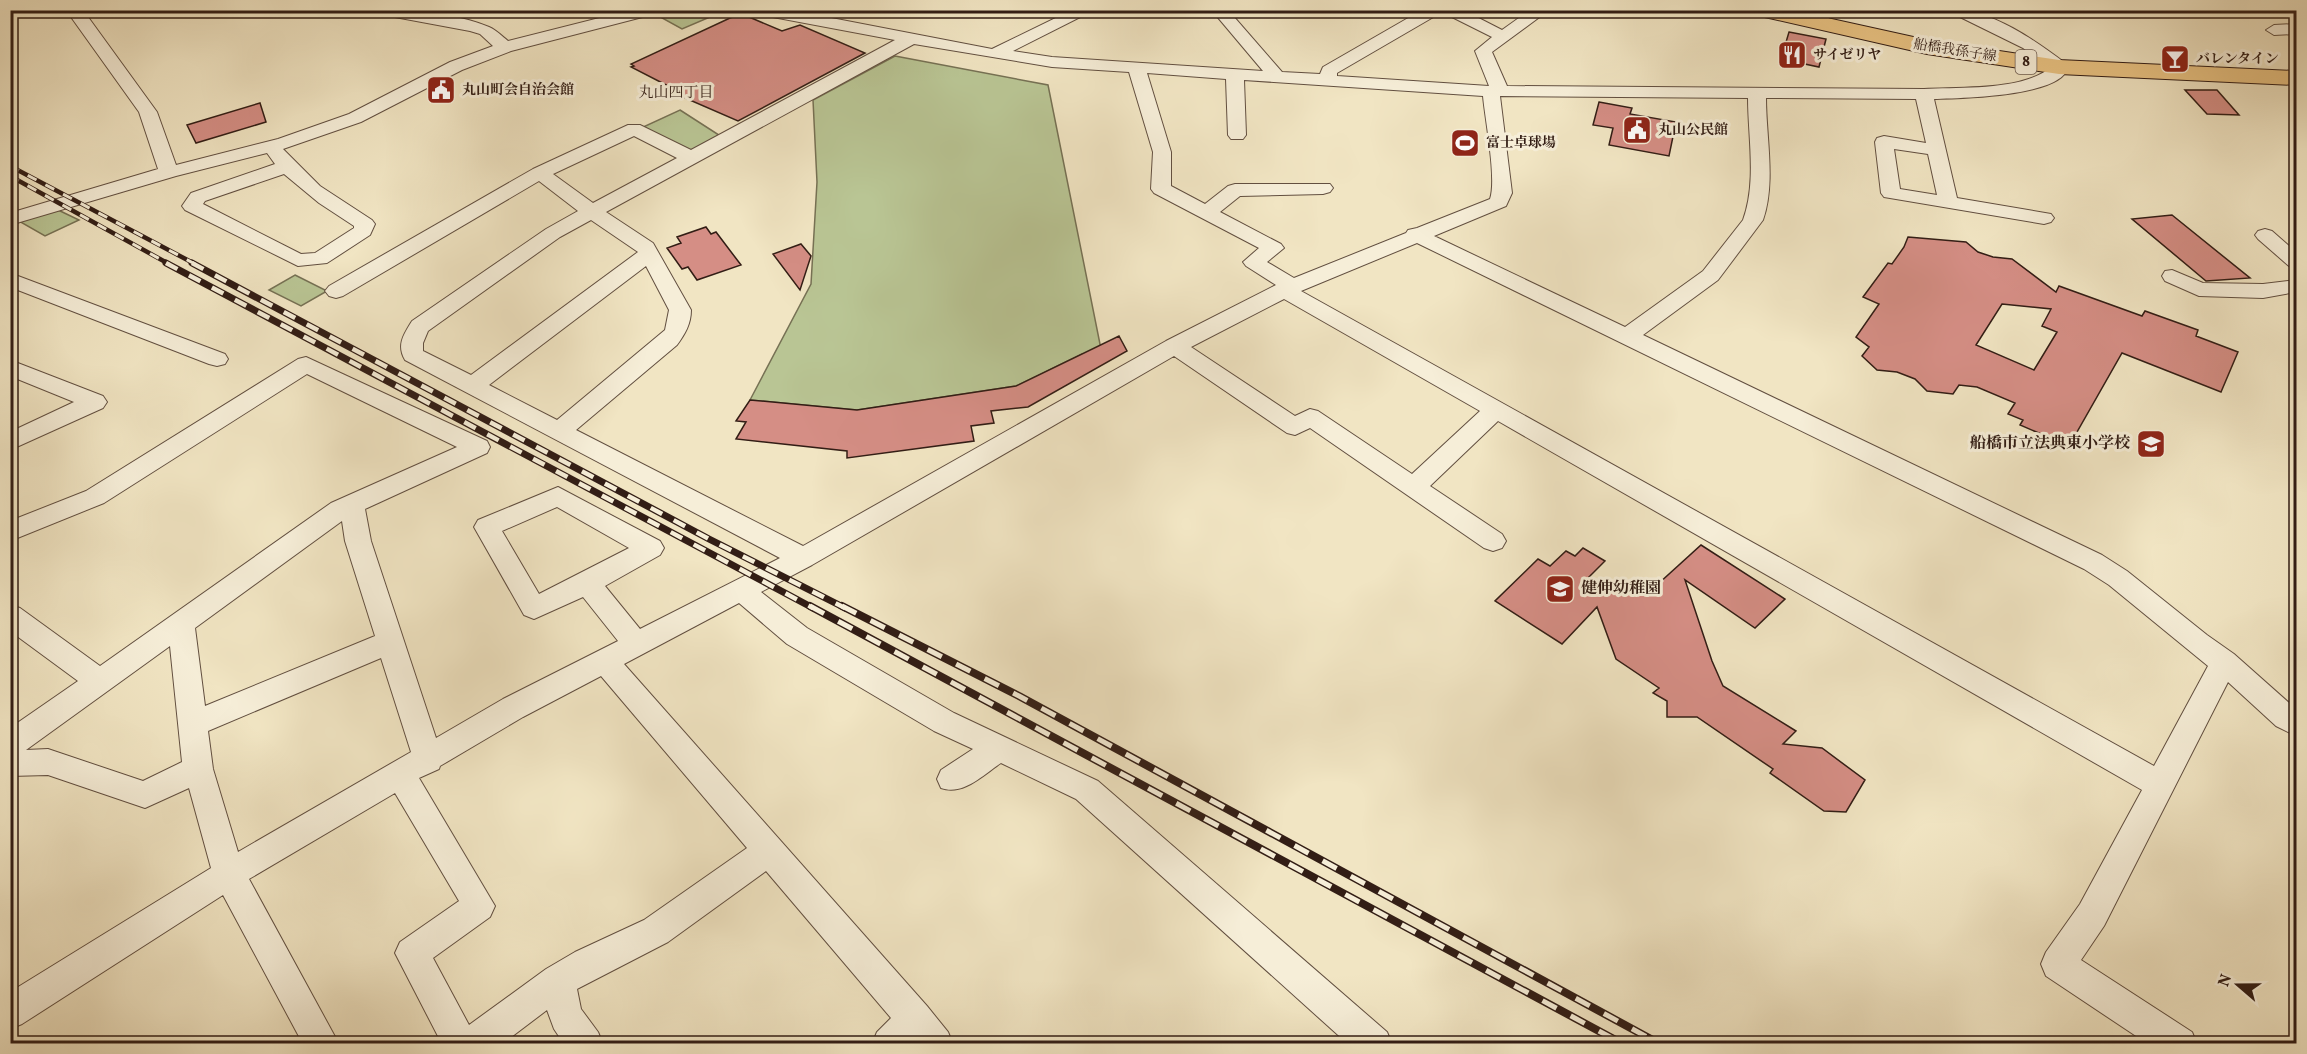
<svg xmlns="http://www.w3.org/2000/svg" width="2307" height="1054" font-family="Vollkorn,'Noto Serif JP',serif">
  <rect width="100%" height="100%" fill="#f1e5c3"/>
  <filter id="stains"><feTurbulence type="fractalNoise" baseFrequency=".00333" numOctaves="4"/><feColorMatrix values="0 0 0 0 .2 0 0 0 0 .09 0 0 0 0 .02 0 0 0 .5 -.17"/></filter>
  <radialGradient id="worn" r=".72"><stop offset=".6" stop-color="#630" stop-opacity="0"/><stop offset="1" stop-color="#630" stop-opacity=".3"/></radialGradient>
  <path fill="#b9c594" stroke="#767154" stroke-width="1.5" d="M663,10L724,11L682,29L653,13Z
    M895,56L1048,85L1102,354H1082L1016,386L857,410L750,400L811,284L817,182L813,100Z
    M680,110L722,137L692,154L641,128Z
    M54,208L79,220L45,236L17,220Z
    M295,275L327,291L301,306L269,290Z"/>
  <path fill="#d58e85" stroke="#321d15" stroke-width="1.5" fill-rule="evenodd" d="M742,14L782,31L800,25L865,53L738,121L669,91L674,89L631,67L634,66L631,64L730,18Z
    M1789,32L1826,39L1819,67L1781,59Z
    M2185,90H2217L2239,115L2207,114Z
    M1599,102L1632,108L1630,114L1676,122L1669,156L1609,145L1613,128L1593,125Z
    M260,103L266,122L196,143L187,125Z
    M2172,215L2250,278L2206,281L2132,219Z
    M706,227L711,234L716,232L741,265L697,280L688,267L682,269L667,248L681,243L677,237Z
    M1908,237L1966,242L1978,252L1993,257L2012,259L2056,292L2059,286L2142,316L2145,311L2198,330L2196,336L2238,352L2221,392L2122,353L2069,446L2020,425L2023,420L2008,414L2015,403L1977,387L1959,385L1953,394L1927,391L1915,379L1897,372L1877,370L1862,356L1869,347L1856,337L1879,304L1863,297L1888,263L1892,264L1904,247ZM2002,304L2051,309L2042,326L2057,332L2034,370L1976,345Z
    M801,244L811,256L800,290L773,254Z
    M1119,336L1127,351L1028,407L991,411L994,423L971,426L974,441L847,458V451L736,439L746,422L736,421L750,400L857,410L1016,386Z
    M1701,545L1785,599L1755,628L1685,580L1712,661L1723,686L1796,731L1783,744L1822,748L1865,780L1846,812L1824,811L1770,773L1773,769L1697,717H1667V701L1653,693L1659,688L1616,659L1597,607L1562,644L1495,601L1538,559L1550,566L1566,551L1575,556L1583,548L1605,561L1581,585L1658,584Z"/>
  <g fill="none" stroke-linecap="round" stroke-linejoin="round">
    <g stroke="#624f40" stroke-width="2">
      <path id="minor" d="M66,10H83L157,112L176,165L278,139L349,114L450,62L493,46L480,34L470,31L384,15L376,10C411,10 456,13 489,27C496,30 502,36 508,41L631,10H660L658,13L511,51L462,70L361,122L283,149L320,186L372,220L375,224L370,235L327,263L298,266L185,210L182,206L191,193L275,164L267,153L176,176L10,225V213L158,169L139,112ZM284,174L319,203L354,226V228L315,253L301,254L203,204L205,201Z
        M754,10H790L992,49L1072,10H1094L1013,51L1052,57L1263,71L1215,14L1217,11L1228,10L1282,72L1320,74L1323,67L1422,10H1463L1502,30L1530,10H1549L1492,52L1507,86L1924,89C1960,87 2021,91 2050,68L2023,48L1956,15L1955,10C1992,10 2036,41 2065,63L2068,67C2062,97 1959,98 1934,99L1957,198L2051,214L2054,218L2051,222L2044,224L1884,197L1881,193L1875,142L1877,138L1884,136L1926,143L1916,99L1766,98C1766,138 1776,182 1763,220L1718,280L1643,335L2102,555L2127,571L2207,635L2234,654L2296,709V736L2276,726L2228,682L2104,926L2081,960L2192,1032L2197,1044H2148L2046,976L2041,964L2046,952L2080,904L2142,790L1498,421L1430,486L1502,534L1506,541L1502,548L1493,551L1484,548L1310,428L1295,435L1287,433L1174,356L812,565L761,592L807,628L954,713L1098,781L1387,1032L1392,1044H1348L1076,799L1001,763C983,775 963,796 941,788L937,779L941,770L973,749L934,731L787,644L739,603L624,664L927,1006L948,1032L953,1044H872L877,1032L891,1018L766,871L668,942L577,989L581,1009L598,1032L603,1044H564L554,1029L547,1010L502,1044H442L395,953L400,942L459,901L395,793L249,879L339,1044H303L223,895L22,1024L10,1029V992L211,868L189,788L145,808L48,775L10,776V728L78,681L10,631V605L20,608L100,666L331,503L457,447L307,374L104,503L10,541V521L86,491L298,359L306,357L487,441L490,447L487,453L365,509L371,541L436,738L503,699L618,641L583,597L534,619L524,615L474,527L478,520L558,487L660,541L664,548L660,555L605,586L640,629L780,558L405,360C396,345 404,334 412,321L546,229L578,211L539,181L343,296L336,298L329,296L325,291L329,286L533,169L628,125H640L691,150L895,40L762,15ZM1442,12L1492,37L1475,51L1489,86L1337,76V73ZM914,44L1052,67L1129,72L1153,152L1151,189L1154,193L1259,248L1243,262L1246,266L1276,285L1166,341L803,546L576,430L677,345C685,334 691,324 691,310L653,243L606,212ZM1147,73L1226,79L1228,135L1231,139H1243L1246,135L1244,80L1483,96C1485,119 1497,179 1490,199L1417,228L1408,230L1406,233L1294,278L1267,262L1284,248L1281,244L1220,212L1240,196L1323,194L1330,192L1333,188L1330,184H1235L1228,186L1205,204L1171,186V152ZM1500,96L1748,98C1748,137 1757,182 1743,220L1703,271L1625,327L1434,236L1506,206L1512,193ZM634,136L677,158L593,203L553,174ZM1894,149L1928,154L1937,195L1900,189ZM591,220L638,252L471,375L423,351V343L428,331L560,237ZM1417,243L2084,569L2109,585L2208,666L2154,766L1301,291ZM646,266L669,310L665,330L557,420L489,385ZM1284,299L1480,411L1412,474L1318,411L1310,409L1295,416L1191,347ZM557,507L629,548L539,594L502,531ZM342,521L345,541L375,636L205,706L195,628ZM170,646L182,762L143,781L48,749L26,750ZM381,658L411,752L238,852L213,769L208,731ZM601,676L747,848L644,920L575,952L546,969L469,1025L433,958L490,917L495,906L419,778L439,769L440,766L523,717Z
        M1821,10H1840L1819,26H1807L1805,23Z
        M2296,24V34L2274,35L2266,30L2274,25Z
        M2265,229L2272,231L2296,252V268L2289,266L2258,239L2255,235L2258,231Z
        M2172,270L2203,283L2263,284L2296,280V292L2263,298L2199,296L2165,281L2162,276L2165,271Z
        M10,273L225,354L228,359L225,364L217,366L209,364L10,287Z
        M10,360L103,396L107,402L103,408L10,450V432L74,402L10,376Z"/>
    </g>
    <g stroke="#321d15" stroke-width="2">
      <path id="primary" d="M1750,10H1791L1927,40L2059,60L2296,71V85L2059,74L1927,54L1760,16L1753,14Z"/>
    </g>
    <use href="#minor" fill="#f6eed8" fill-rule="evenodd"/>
    <use href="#primary" fill="#e8c282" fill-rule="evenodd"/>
    <g stroke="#321d15" stroke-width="4.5">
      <path id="rail-far2" d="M10,166L195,264
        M10,176L169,264"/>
    </g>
    <g stroke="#321d15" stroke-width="7">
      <path id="rail-far1" d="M166,263L813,608
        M192,263L709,539L845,608"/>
    </g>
    <g stroke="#321d15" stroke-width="8">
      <path id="rail" d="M810,606L1623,1044
        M842,606L1019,696L1660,1044"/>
    </g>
    <use href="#rail-far2" stroke="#f6eed8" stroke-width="3" stroke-dasharray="10" stroke-linecap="butt"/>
    <use href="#rail-far1" stroke="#f6eed8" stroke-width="4.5" stroke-dasharray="13" stroke-linecap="butt"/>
    <use href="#rail" stroke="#f6eed8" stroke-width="5" stroke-dasharray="16" stroke-linecap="butt"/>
  </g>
  <defs>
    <g id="restaurant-square" transform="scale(1.5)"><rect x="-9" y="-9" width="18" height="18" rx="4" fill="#8f2418" stroke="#f6eed8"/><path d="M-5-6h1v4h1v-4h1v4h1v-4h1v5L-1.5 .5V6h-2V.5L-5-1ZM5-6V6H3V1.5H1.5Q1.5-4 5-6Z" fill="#fff"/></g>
    <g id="bar-square" transform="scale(1.5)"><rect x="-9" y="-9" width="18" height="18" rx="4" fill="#8f2418" stroke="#f6eed8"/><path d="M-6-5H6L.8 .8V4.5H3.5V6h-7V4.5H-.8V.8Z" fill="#fff"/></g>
    <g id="civic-square" transform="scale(1.5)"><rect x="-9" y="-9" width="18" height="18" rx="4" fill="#8f2418" stroke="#f6eed8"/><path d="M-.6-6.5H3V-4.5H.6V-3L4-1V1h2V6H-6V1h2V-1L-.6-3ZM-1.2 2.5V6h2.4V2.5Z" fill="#fff"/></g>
    <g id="stadium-square" transform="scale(1.5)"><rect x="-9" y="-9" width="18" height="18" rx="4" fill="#8f2418" stroke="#f6eed8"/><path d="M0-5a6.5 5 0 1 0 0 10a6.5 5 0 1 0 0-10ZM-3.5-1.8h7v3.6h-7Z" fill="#fff"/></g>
    <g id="school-square" transform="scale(1.5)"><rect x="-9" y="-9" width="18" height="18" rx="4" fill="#8f2418" stroke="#f6eed8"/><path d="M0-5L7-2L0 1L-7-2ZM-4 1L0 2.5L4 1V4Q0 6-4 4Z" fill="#fff"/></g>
  </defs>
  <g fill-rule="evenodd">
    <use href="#restaurant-square" x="1792" y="55"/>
    <use href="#bar-square" x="2175" y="59"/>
    <use href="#civic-square" x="441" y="90"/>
    <use href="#civic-square" x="1637" y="130"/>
    <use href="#stadium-square" x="1465" y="143"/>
    <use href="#school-square" x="2151" y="444"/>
    <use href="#school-square" x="1560" y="589"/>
  </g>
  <g text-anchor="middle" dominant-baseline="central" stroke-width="6" stroke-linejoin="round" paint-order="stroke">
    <g font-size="14" fill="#321d15" stroke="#f6eed8">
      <text transform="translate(1955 51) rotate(9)">船橋我孫子線</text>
    </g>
    <g font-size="14" font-weight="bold" fill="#321d15" stroke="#f6eed8" text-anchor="start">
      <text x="1813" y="55">サイゼリヤ</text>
      <text x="2196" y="59">バレンタイン</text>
      <text x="462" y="90">丸山町会自治会館</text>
      <text x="1658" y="130">丸山公民館</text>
      <text x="1486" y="143">富士卓球場</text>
    </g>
    <rect fill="#f6eed8" stroke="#6d5c50" stroke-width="1.5" x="2015.5" y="50" width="21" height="24" rx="4.5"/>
    <g font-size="15" font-weight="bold" fill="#321d15">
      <text x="2026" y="62">8</text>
    </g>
    <g font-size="15" fill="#321d15" stroke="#f6eed8">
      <text x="676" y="93">丸山四丁目</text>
    </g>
    <g font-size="16" font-weight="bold" fill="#321d15" stroke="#f6eed8" text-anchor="end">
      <text x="2130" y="444">船橋市立法典東小学校</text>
      <text x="1581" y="589" text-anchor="start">健伸幼稚園</text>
    </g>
  </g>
  <rect width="2307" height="1054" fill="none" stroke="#f1e5c3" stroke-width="36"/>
  <rect x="12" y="12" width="2283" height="1030" fill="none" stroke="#321d15" stroke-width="3"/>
  <rect x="18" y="18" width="2271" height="1018" fill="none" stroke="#321d15" stroke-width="1.5"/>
  <g transform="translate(2238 985) rotate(290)" stroke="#f6eed8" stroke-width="4.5" paint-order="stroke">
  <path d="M0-4.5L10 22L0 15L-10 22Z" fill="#321d15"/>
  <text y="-9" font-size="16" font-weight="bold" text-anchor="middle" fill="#321d15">N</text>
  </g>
  <rect width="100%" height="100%" filter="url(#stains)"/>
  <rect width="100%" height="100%" fill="url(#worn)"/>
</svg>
